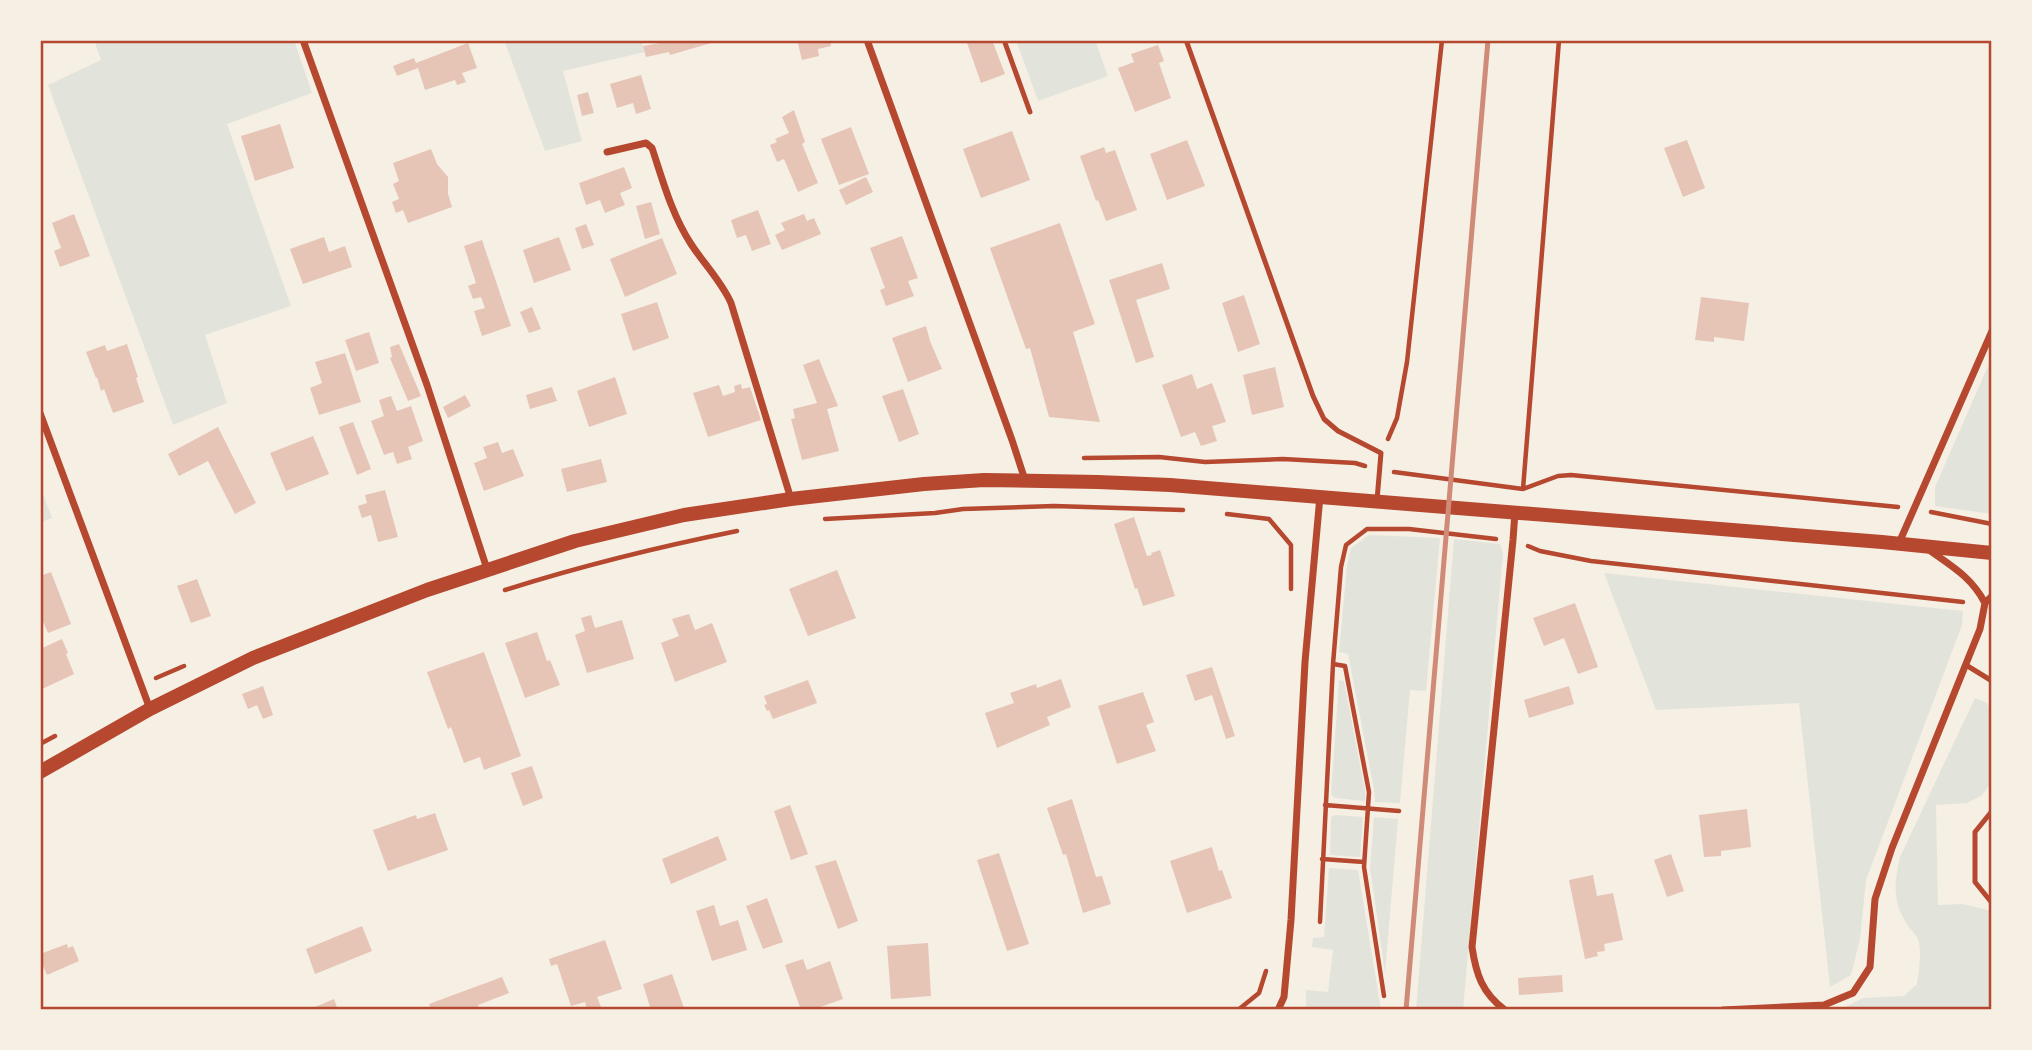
<svg xmlns="http://www.w3.org/2000/svg" width="2032" height="1050" font-family="'Sofia Sans Condensed',sans-serif">
  <rect width="100%" height="100%" fill="#f6efe4"/>
  <path fill="#e2e4dc" d="M94,40H294L312,93L227,124L291,306L205,335L227,403L173,425L48,85L101,60Z
    M504,40H641L645,52L563,71L582,141L545,151Z
    M1016,40H1095L1108,76L1038,101Z
    M1992,357V514L1935,506V487Z
    M40,486L52,518L40,523Z
    M1369,535L1440,538L1426,691L1410,690L1400,803L1375,802L1374,789L1348,654L1339,652L1347,565L1351,548Z
    M1454,539L1500,544L1503,553L1463,1010H1416Z
    M1604,573L1963,611L1962,625L1866,880L1860,939L1851,975L1830,987L1799,703L1656,710Z
    M1339,680L1344,681L1365,791V801L1335,798L1331,794Z
    M1975,698L1987,703L1992,713V782L1981,796L1967,803L1936,805L1938,905L1962,904L1992,911V1010H1839L1863,998L1904,996L1917,984C1919,970 1922,953 1918,939C1916,935 1911,930 1908,926C1892,901 1894,885 1900,857Z
    M1335,815L1363,817L1360,857L1330,855L1331,817Z
    M1374,817L1398,819L1385,973L1370,868Z
    M1329,868L1358,870L1381,1010H1306V990L1328,992L1333,950L1312,947L1313,938L1324,937Z"/>
  <path fill="#e6c5b7" d="M665,40H718V41L670,55L669,52L646,57L643,46L666,42Z
    M797,40H830L831,46L818,49L819,56L802,60Z
    M966,40H992L1005,74L981,83Z
    M468,43L477,68L462,73L466,82L457,85L455,80L425,90L418,68L397,76L393,66L414,58L416,63Z
    M1158,45L1164,61L1159,63L1171,98L1135,112L1118,68L1134,62L1131,54Z
    M641,75L651,109L636,114L633,103L617,108L610,84Z
    M588,92L594,113L582,116L577,95Z
    M794,110L805,142L802,144L818,183L798,192L784,159L777,162L770,145L777,142L775,139L789,133L782,117Z
    M280,124L294,168L255,181L241,136Z
    M851,127L869,174L839,185L821,139Z
    M1012,131L1030,180L981,198L963,149Z
    M1187,140L1205,186L1167,200L1150,154Z
    M1687,140L1705,188L1683,197L1664,148Z
    M1104,147L1106,153L1115,150L1137,210L1106,221L1098,200L1096,201L1080,156Z
    M431,149L437,164L448,177V194L452,207L408,223L403,210L396,213L392,202L399,199L393,184L399,181L393,163Z
    M624,167L632,188L620,193L625,205L605,213L600,200L586,205L579,183Z
    M866,177L873,192L846,205L839,190Z
    M651,202L660,234L645,239L636,206Z
    M758,210L771,244L752,251L746,235L737,238L731,220Z
    M74,214L90,256L60,267L54,251L61,248L52,223Z
    M804,214L807,221L814,218L821,234L782,250L775,235L785,230L781,223Z
    M1060,223L1095,324L1073,332L1100,422L1049,417L1030,348L1026,349L990,248Z
    M586,224L594,245L582,249L575,228Z
    M902,236L918,278L908,281L914,296L886,306L880,290L885,288L870,248Z
    M324,237L329,252L345,246L352,267L303,284L290,249Z
    M559,237L571,270L534,283L523,250Z
    M662,238L677,274L625,297L610,259Z
    M482,240L511,326L482,336L474,311L485,308L481,297L473,299L468,286L476,283L464,246Z
    M1162,263L1170,289L1136,300L1154,357L1136,363L1109,280Z
    M1244,295L1260,344L1238,352L1222,303Z
    M1701,297L1749,303L1744,341L1714,337V342L1695,340Z
    M657,302L669,338L633,351L621,314Z
    M532,307L541,329L529,333L520,312Z
    M926,326L930,341L942,369L908,382L892,338Z
    M369,332L379,363L356,371L345,340Z
    M127,344L138,377L136,378L144,402L113,413L104,389L101,391L97,377L96,378L86,352L105,345L107,351Z
    M399,344L421,396L408,401L390,358L392,357L390,347Z
    M345,353L361,402L319,415L310,388L322,383L315,362Z
    M819,359L838,406L827,409L839,451L802,460L791,419L795,418L793,409L817,403L803,365Z
    M1275,367L1284,407L1252,415L1243,375Z
    M1192,374L1197,389L1212,383L1226,422L1212,426L1217,441L1201,446L1195,432L1181,437L1162,385Z
    M615,377L627,414L589,427L577,391Z
    M741,384L742,389L750,387L761,420L708,437L693,393L719,385L723,396L735,392L734,386Z
    M552,387L557,401L530,409L526,395Z
    M903,389L919,434L899,442L882,396Z
    M465,395L471,406L448,418L443,407Z
    M391,396L397,411L411,406L423,441L408,447L412,459L397,464L393,452L384,455L371,421L384,416L379,400Z
    M353,422L371,469L357,475L339,427Z
    M218,427L256,503L235,514L208,461L179,476L168,454Z
    M313,436L329,474L286,491L270,453Z
    M498,442L502,453L513,449L524,476L484,491L474,463L487,458L483,447Z
    M601,459L607,482L567,492L561,469Z
    M385,490L398,537L378,542L371,515L362,518L358,506L367,503L365,495Z
    M1134,517L1147,556L1152,555L1151,553L1160,550L1175,596L1143,606L1137,588L1135,589L1114,524Z
    M837,570L856,618L808,636L789,589Z
    M51,572L71,624L48,633L42,619L40,620V576Z
    M197,579L211,616L191,623L177,586Z
    M1575,603L1598,667L1578,674L1564,638L1544,646L1533,618Z
    M689,614L695,630L712,623L727,662L675,682L661,643L679,636L672,619Z
    M591,615L595,628L622,620L634,659L587,673L575,635L585,631L581,618Z
    M537,632L547,661L550,660L560,685L525,698L505,643Z
    M62,639L68,653L66,654L74,674L40,690V649Z
    M484,652L521,756L484,770L480,757L464,763L451,727L448,729L427,672Z
    M1212,667L1235,736L1226,739L1212,695L1195,701L1186,675Z
    M1061,679L1071,707L1047,717L1050,725L997,748L985,713L1014,703L1010,693L1036,684L1037,688Z
    M808,680L817,703L773,719L769,710L767,711L764,705L767,704L764,696Z
    M263,686L273,715L263,719L257,705L248,709L242,694Z
    M1569,686L1574,704L1529,718L1524,700Z
    M1143,692L1154,722L1146,725L1156,751L1117,764L1098,706Z
    M532,766L543,798L523,806L511,773Z
    M1072,799L1096,877L1102,876L1111,904L1083,913L1066,854L1063,855L1047,808Z
    M790,805L808,854L791,860L774,811Z
    M1747,809L1751,847L1721,851V856L1704,857L1699,815Z
    M435,813L448,850L388,871L373,830L416,815L417,819Z
    M718,836L727,860L671,884L662,859Z
    M1212,847L1219,871L1222,870L1232,898L1187,913L1170,861Z
    M999,853L1029,944L1007,951L977,860Z
    M1671,854L1684,891L1667,897L1654,860Z
    M836,860L858,921L838,929L815,866Z
    M1593,875L1597,896L1613,893L1623,940L1604,944L1605,951L1597,952L1598,956L1585,959L1569,880Z
    M767,898L783,942L763,949L746,906Z
    M714,905L720,926L738,920L747,950L712,961L696,911Z
    M362,926L372,951L315,974L306,949Z
    M605,940L622,989L597,997L601,1007L594,1010H587L585,1002L571,1006L557,964L551,966L549,959Z
    M928,943L931,996L891,999L887,946Z
    M67,944L68,948L73,946L79,961L47,975L40,959V954Z
    M803,959L807,970L830,961L843,999L812,1010H801L785,965Z
    M672,974L684,1008L679,1010H651L643,984Z
    M1562,975L1563,992L1519,995L1518,978Z
    M502,977L509,993L478,1005L479,1008L474,1010H431L429,1004Z
    M334,999L338,1010H308Z"/>
  <g fill="none" stroke-linecap="round" stroke-linejoin="round">
    <path stroke="#b5482f" stroke-width="4.5" d="M1388,439L1397,418L1407,362L1442,40
      M1084,458L1159,457L1205,462L1283,459L1355,463L1365,466
      M1394,472L1523,489L1558,476L1571,475L1898,507
      M1523,489L1559,40
      M1931,512L1992,524
      M1227,514L1269,519L1291,545V589
      M825,519L935,513L963,509L1054,506L1183,510
      M1528,546L1540,551L1591,561L1963,602
      M505,590C581,566 658,547 737,531
      M1333,664L1345,666L1369,792L1364,867L1384,996
      M156,678L184,666
      M40,744L55,736
      M1325,805L1399,811
      M1322,859L1364,862
      M1320,922L1333,664L1341,567L1346,545L1367,529H1409L1496,539
      M1238,1010L1259,993L1266,971"/>
    <path stroke="#b5482f" stroke-width="5" d="M1004,40L1030,112
      M1186,40L1313,396L1324,419L1338,431L1381,453L1377,500
      M1966,665L1992,681
      M1992,811L1975,832V882L1992,903"/>
    <path stroke="#b5482f" stroke-width="7" d="M303,40L427,385L487,569
      M867,40L1012,440L1025,480
      M607,152L646,143L652,148C663,181 672,215 691,244C704,264 721,281 731,303L791,499
      M40,413L150,709
      M1899,543L1992,331
      M1929,550C1953,567 1971,577 1985,603
      M1278,1010L1284,997L1291,920L1305,662L1320,496
      M1505,1010C1482,993 1476,974 1472,947L1513,540L1515,512
      M1723,1010L1824,1005L1853,993L1870,967L1875,899L1892,848L1980,629L1985,603L1992,596"/>
    <path stroke="#b5482f" stroke-width="14" d="M40,772L150,709L253,658L427,590L575,541L684,515L791,499L924,484L984,480L1098,482L1170,485L1882,542L1992,553"/>
    <path stroke="#cf8b77" stroke-width="5" d="M1406,1010L1488,40"/>
  </g>
  <rect width="2032" height="1050" fill="none" stroke="#f6efe4" stroke-width="84"/>
  <rect x="42" y="42" width="1948" height="966" fill="none" stroke="#b5482f" stroke-width="2.5"/>
</svg>
